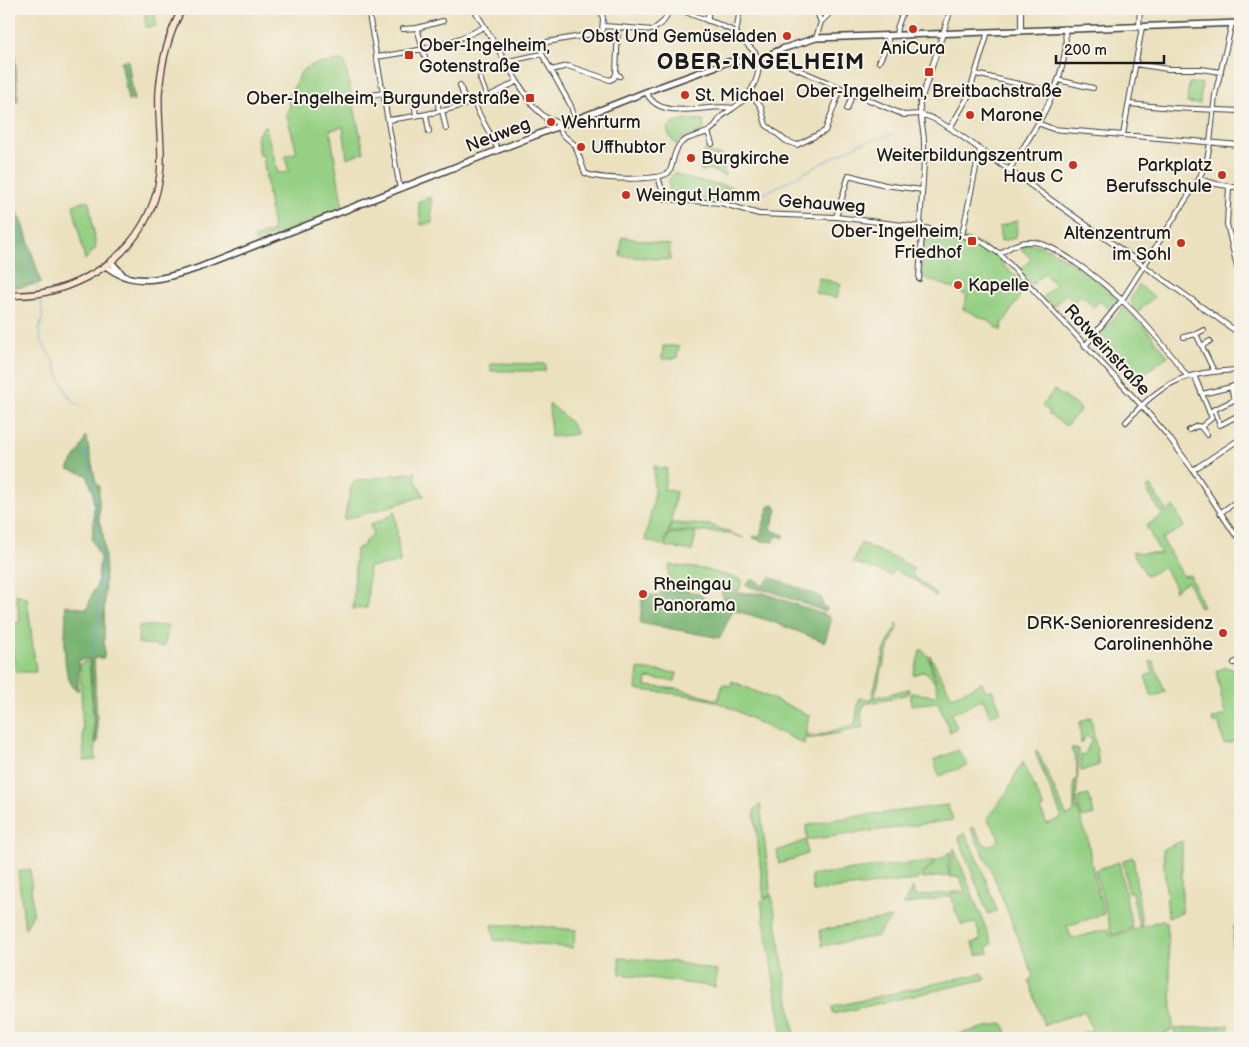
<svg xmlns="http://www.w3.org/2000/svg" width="1249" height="1047" font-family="'Balsamiq Sans',sans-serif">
  <rect width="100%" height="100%" fill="#f7f3e8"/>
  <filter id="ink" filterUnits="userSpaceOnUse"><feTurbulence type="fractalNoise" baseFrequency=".02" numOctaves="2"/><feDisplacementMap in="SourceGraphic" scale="10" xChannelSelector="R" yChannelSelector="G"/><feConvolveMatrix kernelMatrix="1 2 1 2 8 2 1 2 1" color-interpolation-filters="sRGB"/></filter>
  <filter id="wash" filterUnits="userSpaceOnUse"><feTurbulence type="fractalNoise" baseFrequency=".0096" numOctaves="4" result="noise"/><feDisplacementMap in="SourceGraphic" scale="20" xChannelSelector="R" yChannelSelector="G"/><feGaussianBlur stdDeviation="1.12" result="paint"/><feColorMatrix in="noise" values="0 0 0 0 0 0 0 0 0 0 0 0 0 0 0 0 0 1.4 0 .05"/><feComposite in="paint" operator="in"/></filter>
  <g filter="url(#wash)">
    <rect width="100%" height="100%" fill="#ebe1bf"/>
    <path fill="#95d084" stroke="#587650" d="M144,11H155L156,26L146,27Z
      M344,61L364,152L347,158L343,127L330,130L343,209L255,243L254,238L273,231L263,155H259L257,136L265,125L278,173L289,172L285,156L297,152L286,113L290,107L288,99L301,72C310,62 331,62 344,61Z
      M1189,83L1202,84L1200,104L1187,103Z
      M690,120H703L704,130L681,139L676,145L669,135L667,128L676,122Z
      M705,149L713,154L723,156L725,176L708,169L704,171L700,170Z
      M674,173L692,180L732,187L729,203L719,200L669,197V180Z
      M431,197L432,223L421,225L418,201Z
      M89,200L96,248L85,260L73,205Z
      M1018,220L1016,238L1001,241L999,227Z
      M925,229C953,234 984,240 1004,263L1003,266L1013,273L1025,285V288L1002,325L1001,331L989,321L963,309L967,296L953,288L921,277Z
      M622,237L670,245V260L620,256Z
      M1026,245C1033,244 1039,245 1046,248C1059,254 1116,289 1117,302L1111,310L1100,301L1093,307L1081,295L1074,302L1066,294L1053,307L1043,297L1055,285L1044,273L1032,285L1019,271L1031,259L1018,246Z
      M819,278L841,284L837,298L815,293Z
      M1139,285L1154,297L1138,312C1126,300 1131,298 1139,285Z
      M1124,308L1149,332L1168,356L1140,376L1100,334L1122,309Z
      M663,346H679L677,358L662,359Z
      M491,363L546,364L545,371H491Z
      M1054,390L1081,409L1066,426L1048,414L1050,412L1042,406Z
      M549,405H551C561,413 572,422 577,434L551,437Z
      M654,466L667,469L664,489L676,492C674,503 670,540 661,545L645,540L654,499Z
      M415,472L416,481L424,496L344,520L351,488L355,481Z
      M1150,485L1166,510L1161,513L1146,489Z
      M1174,507L1184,527L1162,539L1183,576L1190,575L1203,607L1200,608L1188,581L1174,591L1175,587L1164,567L1147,576L1132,552L1161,554L1146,526Z
      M395,511L400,563L369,567L367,608L353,609L356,549L365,545L364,542L373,535L370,525L384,519Z
      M671,523L710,525L744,538L726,533L690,531L669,533Z
      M674,533H696L692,551L664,546L669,534Z
      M861,543L899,560L914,568L911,574L937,595L935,596L916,581L895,570L890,575L853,562Z
      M669,565L704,569L742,580L739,591L694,585H668Z
      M16,594L27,598L36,672H16L10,641V625L20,622Z
      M897,624L899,625L888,649L874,698L909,689L908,694L865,704L861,712L863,727L844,732L807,739V734L816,736L855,724L859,698L871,700L885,649Z
      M139,626H169L164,647L138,643Z
      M921,649L928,656L935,680L937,679L931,664L930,655L952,697L982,683L986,691L992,689L1001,711L990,716L983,699L951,714L957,727L950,732L938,702L911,705V693L935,696L938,693C935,683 933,677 924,671L913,675Z
      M89,661L96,760L84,761L80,666L83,662Z
      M1153,661L1165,692L1152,697L1145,676L1153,673L1150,662Z
      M1226,667L1233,669L1240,697V741L1224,744L1219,723H1213L1212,719L1225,715L1216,671Z
      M638,669L677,673L675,681L647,678L646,686L678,689L718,700L723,684L731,686L732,681L809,715L804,744L778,731L776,732C755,721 733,707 710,700C686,694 661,692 636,690Z
      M1091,717L1099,765L1081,771V755L1085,754L1092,739L1087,735L1081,744L1080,722Z
      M1071,748L1079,749L1076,805L1088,840L1093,872L1104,914L1067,926L1072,939L1108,929L1111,937L1162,920L1166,922L1170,968L1173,1029L1156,1038H1066L1092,1030L1085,1011L1044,1025L1029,981L1033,975L990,867L971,829L973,827L985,845C991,846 997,843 999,838L987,818L1007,792L1018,770L1023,762L1044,808L1041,810L1047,824L1062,818L1035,752L1037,750L1067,817L1074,812V781L1077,779V763Z
      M958,750L968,765L939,776L934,760Z
      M1089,795L1094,815L1082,818L1078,805L1079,797Z
      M760,804L771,895L764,898L754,811Z
      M948,805L953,820L807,840L806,826L836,819Z
      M965,833L983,872L997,911L988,914L959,839L960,836Z
      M806,840L807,854L779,864L777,851Z
      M1182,841V913L1168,917L1163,849Z
      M954,848L992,944L987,947L989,953L977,955L972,943L981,940L976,923L962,925L954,908L951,892H965L960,877H950V867Z
      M951,852L948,867L949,876L921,878L936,861Z
      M1133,857L1142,925L1139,926L1132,892H1128L1123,860Z
      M936,860L917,880L813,891L811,875Z
      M1119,862L1132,928L1112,935L1095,870Z
      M30,869L33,913L25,929L18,872Z
      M913,887L914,896L949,893L950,896L903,905Z
      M772,896L795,1038H783L761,901Z
      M891,918L877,936L822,946L820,930Z
      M492,925H530L576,930L573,948L494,940Z
      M1234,926H1240V956H1232Z
      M619,958L676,962L717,971L715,987L620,974Z
      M982,973L986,979L833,1014L832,1007Z
      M1003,1023L1008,1036L1000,1038H942Z
      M1229,1025L1227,1038H1175L1174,1029Z"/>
    <path fill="#78b272" stroke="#4a6747" d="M9,22H13L18,101L12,104V119L9,120Z
      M128,60L134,100L128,101L121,61Z
      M9,194L23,223L41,283L22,287H9Z
      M86,436L96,482L99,486V520L103,534L105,559L104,658H94L98,742L96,743L90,659L79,660L78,691C57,678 68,627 65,605L87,609L92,594L97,585L100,557L92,540L94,511L93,493L87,475L68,469L82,446Z
      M774,505L777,510L771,528L774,531L784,535V538L777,536L773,542L760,541L754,538L753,536L758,537L760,535L769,506Z
      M770,577L821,597L823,607L827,608L826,612L770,591L757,589L745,585L750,580H755L763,586Z
      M678,589L700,594L712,608L726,606L721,591L739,593H764L828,616L831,618V621L825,642L770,621L733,610L720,638L640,623L642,600L651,595L658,596L663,590Z"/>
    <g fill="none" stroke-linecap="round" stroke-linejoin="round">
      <path stroke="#63a6d7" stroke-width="1" d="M9,14V16
        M9,96C18,72 11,45 9,21
        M734,187L746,192L765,193L861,143L894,134
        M9,206L17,223L35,282L39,290
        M40,297L43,316L39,330L41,341L55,364L60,379L69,397L81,407
        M84,450L94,487L97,544L102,555L98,620L93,656"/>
    </g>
  </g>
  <g filter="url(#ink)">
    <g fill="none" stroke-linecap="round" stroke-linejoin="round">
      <g stroke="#3b3a34" stroke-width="6">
        <path id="minor" d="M368,9L400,189
          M474,9L517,81L534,107L545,117L556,122L562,134L575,145L585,173C598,180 656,181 668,173C674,169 671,153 681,143C688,136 701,136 709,131C715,128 717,122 721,117C729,110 739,106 745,98C754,89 763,68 757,56C755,51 750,48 747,44C744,41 740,36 736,33C721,22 697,19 680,9
          M819,9L818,15L821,22
          M886,9L902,14
          M1021,9V30
          M708,21V9
          M603,26L618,27L616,74
          M618,27L653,30L664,21L670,9
          M1139,27L1140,9
          M417,28L428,68
          M403,29L417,28L443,21
          M736,33L740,9
          M896,35L897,28L904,9
          M816,38L821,22L834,9
          M775,52L779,59L790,66L841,88L904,115L920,114L932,118L950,128L1240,334
          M376,57C412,52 452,45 484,27
          M504,62L542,54
          M879,62L888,43V35
          M1135,64L1168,69H1201L1221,72
          M551,70L568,66L610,80L614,78L616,74L620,76
          M976,74L1053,92
          M480,78L487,97
          M1058,80L1093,88
          M460,85L466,104
          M646,92C660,123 707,103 733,108
          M750,92L761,107L766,125L786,141L797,145L825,131L841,88
          M436,94L439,111
          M356,98L383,93
          M414,99L416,116
          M474,102C480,119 491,133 498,150
          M1129,104L1173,108L1240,111
          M847,109L853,93
          M442,110L446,129
          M426,114L429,132
          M545,117L551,129
          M388,120C432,114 479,106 517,81
          M575,120L571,106L542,54L543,47L547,42L598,33L602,31L603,19L601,9
          M1038,123L1053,129L1240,145
          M950,128L968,97L986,39L987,33
          M708,132L712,144
          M1123,135L1142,27
          M1009,170C1032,134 1059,95 1065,52C1067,44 1065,36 1065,28
          M658,177L665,199L721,203L759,214L836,217L920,227L978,239L1000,254L1141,405L1168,436L1193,470L1234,533L1240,538
          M1199,179L1216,184L1240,188
          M1229,187L1227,224L1240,280
          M836,217L849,175L885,185L922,190
          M962,235L980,149
          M1000,254C1009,247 1021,241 1032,242C1046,243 1059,252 1070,259C1118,290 1154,331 1187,376
          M919,279L922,233L920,227C921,199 925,170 924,142C924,129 919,116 920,103L951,9
          M1196,334L1204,330
          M1184,337L1196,334L1214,371
          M1085,346L1122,300L1199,179L1207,160L1210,143L1215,95L1232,23
          M1202,346L1210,341
          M1194,375L1212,418L1201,427L1207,435
          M1231,387L1240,383
          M1202,394L1231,387L1234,400L1209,412
          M1214,409L1220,425L1239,415
          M1126,422C1163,380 1185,372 1240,370
          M1189,430L1197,426L1201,427
          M1193,470L1240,439
          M1220,513L1240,499
          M1234,663L1240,660"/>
      </g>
      <g stroke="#3b3a34" stroke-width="8">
        <path id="tertiary" d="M111,262L122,274
          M106,266C134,289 167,278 198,268L656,88L728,62L758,60L782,49L816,38L1240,23"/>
      </g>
      <g stroke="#3b3a34" stroke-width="8">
        <path id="secondary" d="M9,295C40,297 69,288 96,272C136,248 161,205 161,158C161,136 158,115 159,93C161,64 168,35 182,9"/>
      </g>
      <use href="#minor" stroke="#fff" stroke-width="4"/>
      <use href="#tertiary" stroke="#fff" stroke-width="5"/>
      <use href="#secondary" stroke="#fde4d0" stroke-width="5.5"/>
    </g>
  </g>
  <g fill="#c8321e" stroke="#f7f3e8" stroke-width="2">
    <circle cx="913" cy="29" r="5"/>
    <circle cx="787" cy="36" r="5"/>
    <rect x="404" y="50" width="10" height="10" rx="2.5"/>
    <rect x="924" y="67" width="10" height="10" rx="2.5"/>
    <circle cx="685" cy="95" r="5"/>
    <rect x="525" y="93" width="10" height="10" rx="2.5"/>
    <circle cx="970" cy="115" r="5"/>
    <circle cx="551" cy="122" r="5"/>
    <circle cx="581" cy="147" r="5"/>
    <circle cx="691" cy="158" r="5"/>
    <circle cx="1073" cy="165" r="5"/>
    <circle cx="1222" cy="175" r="5"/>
    <circle cx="626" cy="195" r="5"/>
    <rect x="967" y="236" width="10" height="10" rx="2.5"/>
    <circle cx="1181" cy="243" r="5"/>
    <circle cx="958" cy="285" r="5"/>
    <circle cx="643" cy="594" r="5"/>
    <circle cx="1223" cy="633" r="5"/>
  </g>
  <g text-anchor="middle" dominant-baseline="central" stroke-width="4" stroke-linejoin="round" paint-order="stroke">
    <g font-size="18" fill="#1c1c1c" stroke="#f7f3e8" text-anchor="start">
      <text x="777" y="36" text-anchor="end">Obst Und Gemüseladen</text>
      <text x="419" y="45">Ober-Ingelheim,<tspan x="419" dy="21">Gotenstraße</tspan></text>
      <text x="913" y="48" text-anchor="middle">AniCura</text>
      <text x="929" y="91" text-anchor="middle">Ober-Ingelheim, Breitbachstraße</text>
      <text x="695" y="95">St. Michael</text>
      <text x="520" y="98" text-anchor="end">Ober-Ingelheim, Burgunderstraße</text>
      <text x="980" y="115">Marone</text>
      <text x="561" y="122">Wehrturm</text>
      <text x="591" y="147">Uffhubtor</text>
      <text x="1063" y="155" text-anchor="end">Weiterbildungszentrum<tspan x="1063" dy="21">Haus C</tspan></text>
      <text x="701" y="158">Burgkirche</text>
      <text x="1212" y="165" text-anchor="end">Parkplatz<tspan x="1212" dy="21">Berufsschule</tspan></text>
      <text x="636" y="195">Weingut Hamm</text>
      <text x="962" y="231" text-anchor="end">Ober-Ingelheim,<tspan x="962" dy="21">Friedhof</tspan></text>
      <text x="1171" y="233" text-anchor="end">Altenzentrum<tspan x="1171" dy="21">im Sohl</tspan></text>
      <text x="968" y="285">Kapelle</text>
      <text x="653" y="584">Rheingau<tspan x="653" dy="21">Panorama</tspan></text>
      <text x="1213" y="623" text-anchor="end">DRK-Seniorenresidenz<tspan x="1213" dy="21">Carolinenhöhe</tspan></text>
    </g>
    <g font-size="18" fill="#1c1c1c" stroke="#f7f3e8">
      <text transform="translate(498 135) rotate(-21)">Neuweg</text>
      <text transform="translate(822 204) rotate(4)">Gehauweg</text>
      <text transform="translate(1107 350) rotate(47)">Rotweinstraße</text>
    </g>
    <g font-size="22" font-weight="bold" letter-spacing="1" fill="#1c1c1c" stroke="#f7f3e8">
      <text x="761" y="62">OBER-INGELHEIM</text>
    </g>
  </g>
  <rect width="1249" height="1047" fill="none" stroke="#f7f3e8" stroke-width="30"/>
  <path d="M1056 55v8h108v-8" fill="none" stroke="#1c1c1c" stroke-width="2.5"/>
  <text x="1064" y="55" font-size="15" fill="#1c1c1c" stroke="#f7f3e8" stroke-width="4" paint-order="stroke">200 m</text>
</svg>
